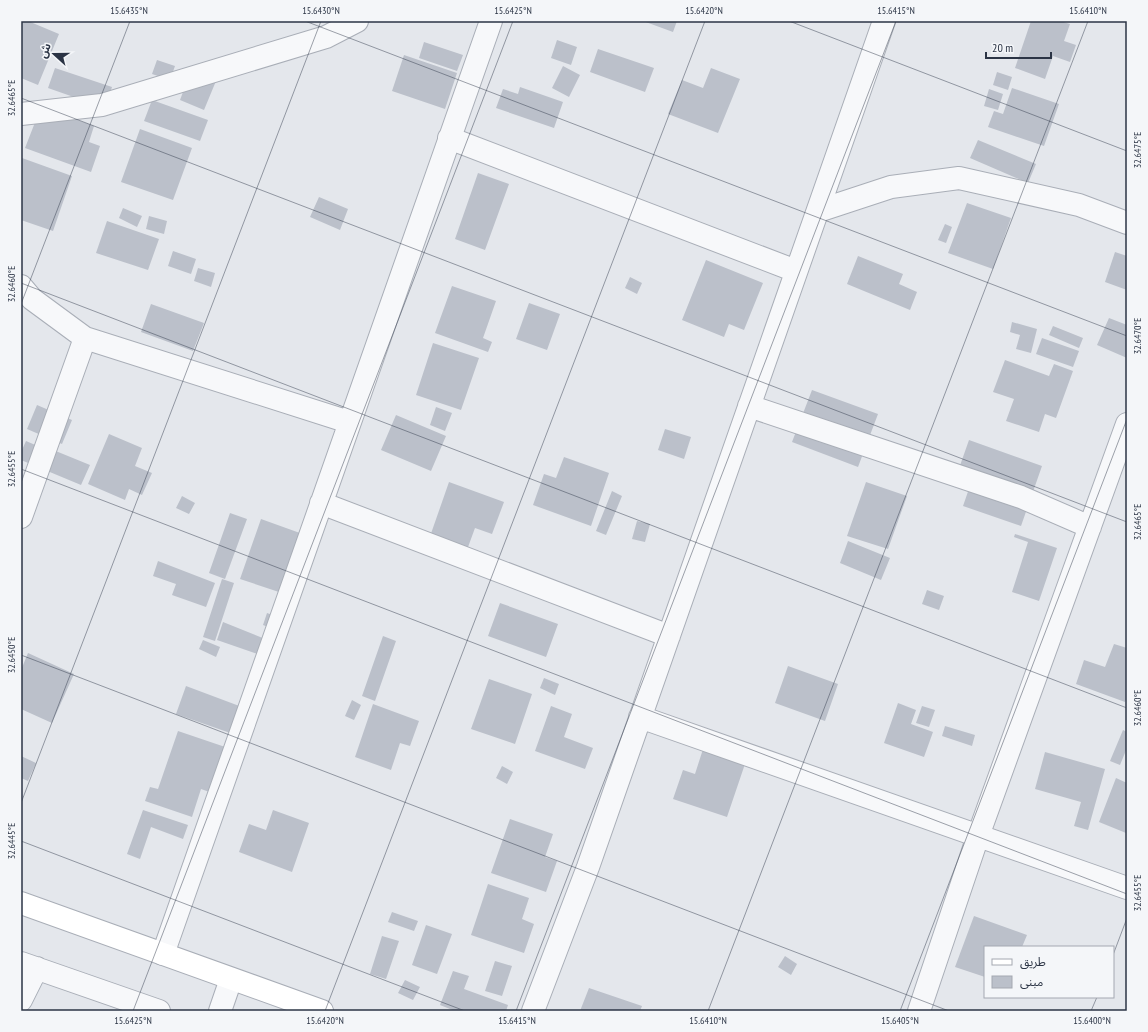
<svg xmlns="http://www.w3.org/2000/svg" width="1148" height="1032" font-family="'PT Sans Narrow','Noto Sans Arabic',sans-serif">
  <rect width="100%" height="100%" fill="#e4e7ec"/>
  <path fill="#bbc0ca" d="M21,21H28L59,34L38,85L21,78Z
    M643,21H677L673,32Z
    M1031,21H1060L1070,24L1064,41L1076,45L1070,62L1053,56L1045,79L1015,68Z
    M557,40L577,47L571,65L551,58Z
    M424,42L463,55L457,71L419,58Z
    M598,49L654,68L645,92L590,72Z
    M404,55L457,73L445,109L392,91Z
    M157,60L175,66L170,80L152,74Z
    M563,66L580,75L569,97L552,88Z
    M55,68L112,87L105,108L48,88Z
    M185,68L216,81L204,110L180,100L186,84L179,81Z
    M711,68L740,79L718,133L668,114L682,80L703,88Z
    M997,72L1012,77L1008,90L993,85Z
    M520,87L563,102L554,128L496,108L503,89L518,94Z
    M1012,88L1059,104L1044,146L988,127L994,111L1003,114Z
    M989,89L1003,94L998,110L984,106Z
    M152,100L208,120L200,141L144,121Z
    M41,107L94,126L89,142L100,146L91,172L25,148Z
    M140,129L192,148L173,200L121,182Z
    M978,140L1036,164L1028,183L970,158Z
    M22,158L72,176L53,231L21,220Z
    M478,173L509,184L485,250L455,239Z
    M319,197L348,209L340,230L310,217Z
    M967,203L1011,218L993,269L948,253Z
    M123,208L142,216L137,227L119,218Z
    M149,216L167,221L164,234L146,229Z
    M107,221L159,239L148,270L96,253Z
    M945,224L952,227L946,243L938,240Z
    M173,251L196,259L191,274L168,266Z
    M1115,252L1127,256V290L1105,282Z
    M858,256L903,274L899,284L917,292L910,310L847,284Z
    M706,260L763,283L744,330L729,324L724,337L682,320Z
    M198,268L215,273L211,287L194,281Z
    M630,277L642,283L637,294L625,288Z
    M452,286L496,301L483,338L492,342L488,352L435,333Z
    M529,303L560,314L547,350L516,339Z
    M151,304L204,323L193,351L141,332Z
    M1109,318L1127,325V358L1097,345Z
    M1012,322L1037,329L1031,353L1016,349L1020,335L1010,332Z
    M1053,326L1083,338L1079,348L1049,335Z
    M1042,338L1079,351L1073,367L1036,354Z
    M433,343L479,358L461,410L416,395Z
    M1005,360L1049,376L1054,364L1073,371L1056,418L1045,414L1039,432L1006,421L1014,399L993,392Z
    M812,390L878,414L858,467L792,442Z
    M37,405L72,420L62,444L27,429Z
    M436,407L452,413L445,431L430,425Z
    M396,415L446,436L431,471L381,450Z
    M665,429L691,437L684,459L658,450Z
    M109,434L142,448L135,466L152,473L142,495L129,489L125,500L88,484Z
    M969,440L1042,466L1021,526L963,506L972,480L957,474Z
    M26,441L40,447L41,445L90,465L81,485L21,460V452Z
    M564,457L609,473L591,526L533,505L544,474L556,478Z
    M449,482L504,502L492,534L475,528L464,558L427,545Z
    M866,482L907,496L888,549L847,536Z
    M612,491L622,496L606,535L596,531Z
    M182,496L195,503L189,514L176,508Z
    M230,513L247,519L225,579L209,573Z
    M261,519L311,537L291,596L240,579Z
    M637,521L650,524L645,542L632,539Z
    M1015,534L1057,548L1039,601L1012,592L1028,542L1014,537Z
    M848,541L890,558L881,580L840,563Z
    M158,561L215,583L206,607L172,595L176,584L153,576Z
    M222,579L234,583L215,641L203,637Z
    M927,590L944,596L939,610L922,604Z
    M500,603L558,624L546,657L488,636Z
    M267,613L286,620L281,632L263,625Z
    M223,622L275,643L269,658L217,640Z
    M383,636L396,641L375,701L362,696Z
    M203,640L220,647L216,657L199,649Z
    M1114,644L1127,648V697L1125,702L1076,684L1084,660L1105,667Z
    M28,653L74,674L52,723L21,709V670Z
    M788,666L838,684L825,721L775,703Z
    M544,678L559,684L555,695L540,688Z
    M489,679L532,694L515,744L471,729Z
    M186,686L242,707L233,734L176,714Z
    M352,700L361,705L354,720L345,716Z
    M898,703L916,710L911,724L933,732L924,757L884,743Z
    M373,704L419,721L410,746L400,743L391,770L355,757Z
    M551,706L572,714L564,737L593,748L585,769L535,751Z
    M922,706L935,710L929,727L916,723Z
    M945,726L975,735L972,746L942,736Z
    M1123,730L1127,732V748L1120,765L1110,761Z
    M178,731L234,750L218,795L201,789L192,817L145,801L150,787L158,789Z
    M704,746L746,761L727,817L673,799L683,770L695,774Z
    M1045,752L1105,769L1088,830L1074,826L1081,802L1035,789Z
    M21,756L36,763L28,781L21,778Z
    M502,766L513,772L507,784L496,778Z
    M1116,778L1127,783L1126,833L1099,822Z
    M143,810L188,825L183,839L151,827L140,859L127,854Z
    M273,810L309,823L292,872L239,852L249,824L266,830Z
    M510,819L553,834L545,857L557,861L546,892L491,873Z
    M488,884L529,898L522,919L534,924L524,953L471,935Z
    M392,912L418,921L414,931L388,922Z
    M974,916L1027,935L1022,947H985V977L955,967Z
    M426,925L452,934L437,974L412,965Z
    M382,936L399,941L386,979L370,974Z
    M785,956L797,964L791,975L778,967Z
    M495,961L512,966L502,996L485,991Z
    M453,971L469,976L464,989L508,1005L506,1011H455L440,1005Z
    M405,980L420,987L413,1000L398,993Z
    M589,988L642,1006L640,1011H580Z"/>
  <g fill="none" stroke-linecap="round" stroke-linejoin="round">
    <g stroke="#a9aeb7" stroke-width="24">
      <path id="street" d="M21,114L102,105L326,37L357,21
        M449,138L796,271
        M818,211L891,187L959,178L1079,205L1127,223
        M21,286L32,299L85,338L349,422
        M749,406L1021,497L1090,527
        M321,503L669,636
        M21,517L85,338
        M640,717L1127,888
        M163,954L491,21
        M21,963L159,1011
        M21,1000L37,968
        M220,1011L231,979
        M533,1011L588,867L884,21
        M919,1011L978,836L1127,424"/>
    </g>
    <g stroke="#a9aeb7" stroke-width="24">
      <path id="secondary" d="M21,903L322,1011"/>
    </g>
    <use href="#street" stroke="#f7f8fa" stroke-width="22"/>
    <use href="#secondary" stroke="#fff" stroke-width="22"/>
  </g>
  <path fill="none" stroke="#2b3445" stroke-width="1" stroke-opacity="0.45" d="M305,21L1127,336M789,21L1127,151M21,98L1127,522M21,283L1127,708M21,304L130,21M21,469L1127,894M21,655L949,1011M21,803L321,21M21,841L465,1011M1113,955L1127,918M133,1011L513,21M325,1011L705,21M516,1011L896,21M708,1011L1088,21M900,1011L1127,419M1091,1011L1097,997"/>
  <rect width="1148" height="1032" fill="none" stroke="#f4f6f9" stroke-width="44"/>
  <rect x="984" y="946" width="130" height="52" fill="#f4f6f9" stroke="#a4a8b1"/>
  <rect x="992" y="959" width="20" height="6" fill="#ffffff" stroke="#a4a8b1"/>
  <text x="1020" y="966" font-size="12" fill="#2b3445">طريق</text>
  <rect x="992" y="976" width="20" height="12" fill="#bbc0ca" stroke="#a4a8b1"/>
  <text x="1020" y="986" font-size="12" fill="#2b3445">مبنى</text>
  <g transform="translate(54 54) rotate(291)" stroke="#f4f6f9" stroke-width="3" paint-order="stroke">
  <path d="M0-3L7 15L0 10L-7 15Z" fill="#2b3445"/>
  <text y="-6" font-size="11" font-weight="bold" text-anchor="middle" fill="#2b3445">ش</text>
  </g>
  <path d="M986 52v6h65v-6" fill="none" stroke="#2b3445" stroke-width="2"/>
  <text x="992" y="52" font-size="12" fill="#2b3445" stroke="#f4f6f9" stroke-width="3" paint-order="stroke">20 m</text>
  <rect x="22" y="22" width="1104" height="988" fill="none" stroke="#2b3445" stroke-width="1.5"/>
  <g font-size="10" text-anchor="middle" fill="#2b3445">
    <text x="129" y="14">15.6435°N</text>
    <text x="321" y="14">15.6430°N</text>
    <text x="513" y="14">15.6425°N</text>
    <text x="704" y="14">15.6420°N</text>
    <text x="896" y="14">15.6415°N</text>
    <text x="1088" y="14">15.6410°N</text>
    <text transform="translate(11 98) rotate(-90)" y="4">32.6465°E</text>
    <text transform="translate(1137 150) rotate(-90)" y="4">32.6475°E</text>
    <text transform="translate(11 284) rotate(-90)" y="4">32.6460°E</text>
    <text transform="translate(1137 336) rotate(-90)" y="4">32.6470°E</text>
    <text transform="translate(11 469) rotate(-90)" y="4">32.6455°E</text>
    <text transform="translate(1137 522) rotate(-90)" y="4">32.6465°E</text>
    <text transform="translate(11 655) rotate(-90)" y="4">32.6450°E</text>
    <text transform="translate(1137 708) rotate(-90)" y="4">32.6460°E</text>
    <text transform="translate(11 841) rotate(-90)" y="4">32.6445°E</text>
    <text transform="translate(1137 893) rotate(-90)" y="4">32.6455°E</text>
    <text x="133" y="1024">15.6425°N</text>
    <text x="325" y="1024">15.6420°N</text>
    <text x="517" y="1024">15.6415°N</text>
    <text x="708" y="1024">15.6410°N</text>
    <text x="900" y="1024">15.6405°N</text>
    <text x="1092" y="1024">15.6400°N</text>
  </g>
</svg>
